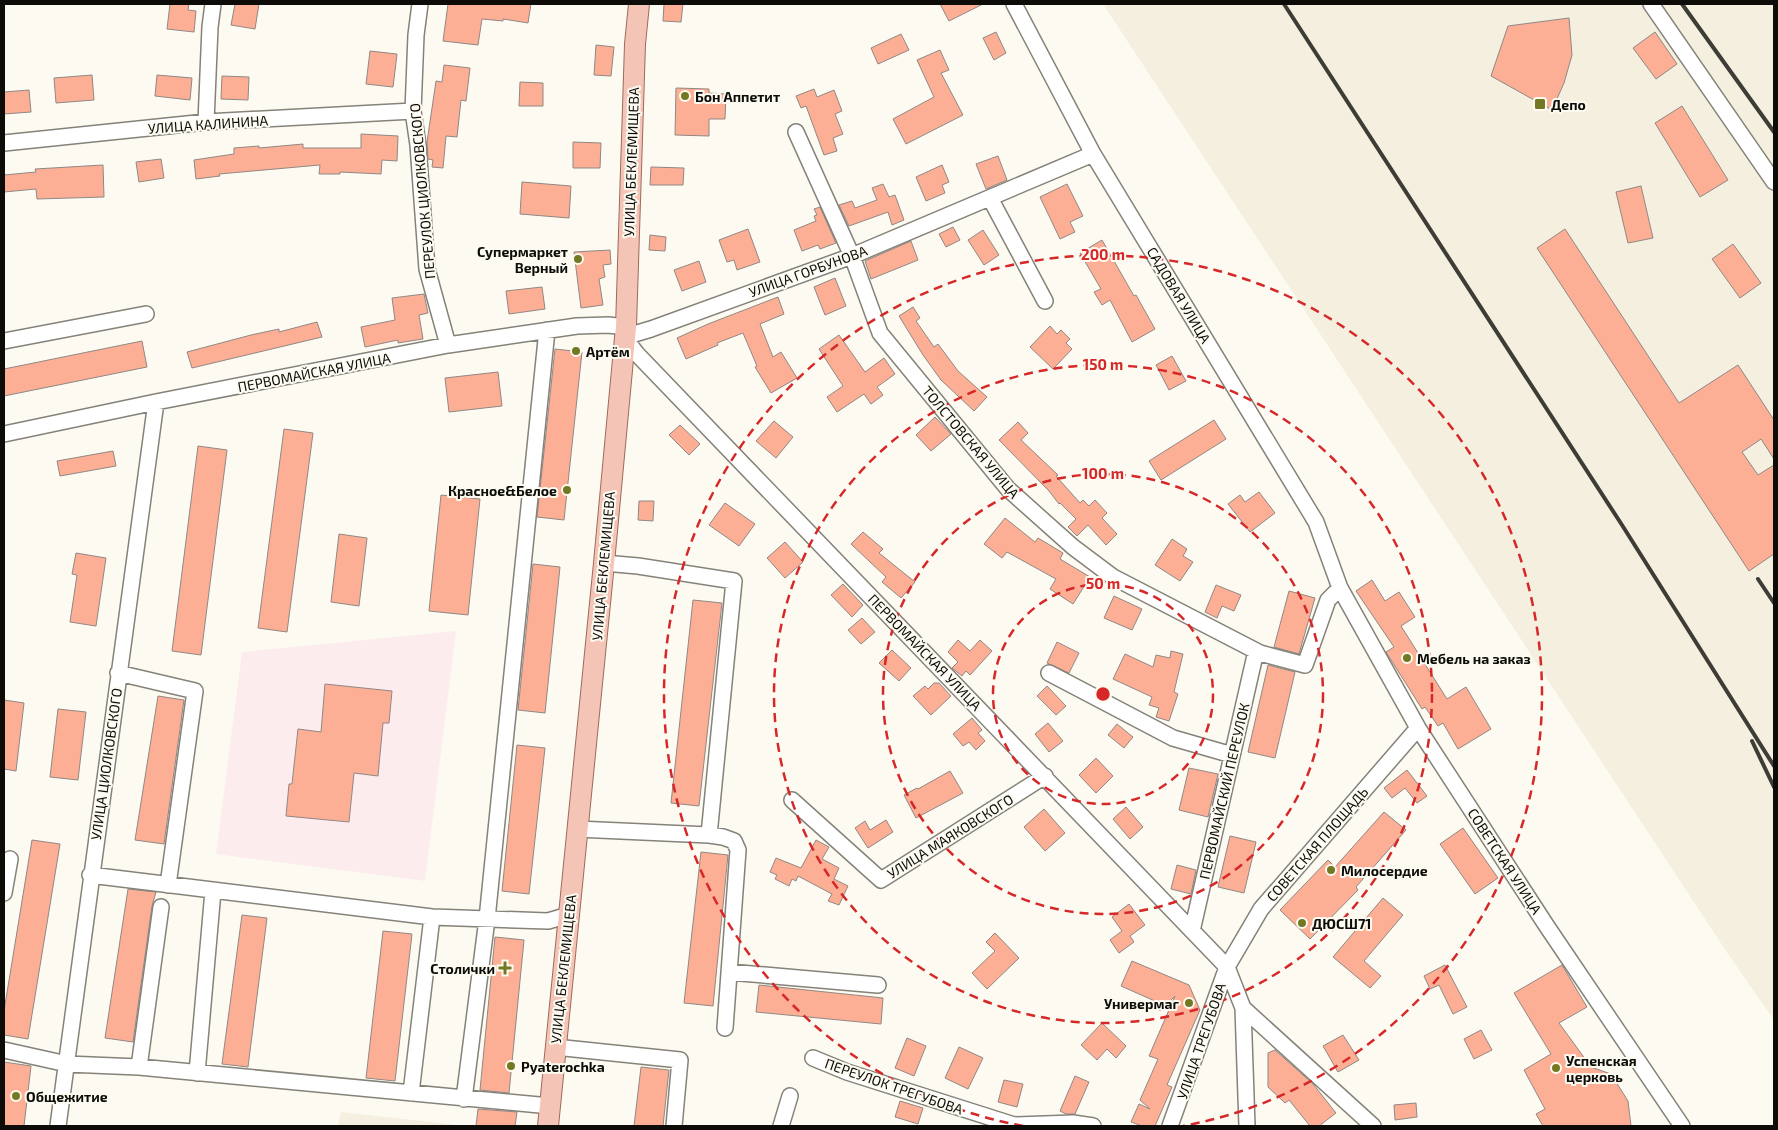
<svg xmlns="http://www.w3.org/2000/svg" width="1778" height="1130" font-family="'Exo 2',sans-serif">
  <rect width="100%" height="100%" fill="#fdfbf1"/>
  <path fill="#f4efde" d="M1103,4H1774V1020L1728,954Z
    M341,1112L466,1126H338Z"/>
  <path fill="#fcecee" d="M456,631L425,881L216,854L242,652Z"/>
  <path fill="#fcaf95" stroke="#918784" d="M170,4H189L188,10L196,11L194,32L167,29Z
    M235,4H259L255,29L231,25Z
    M448,4H531L528,23L503,19V21L482,19L478,45L443,41Z
    M664,4H683L681,22L663,21Z
    M940,4H983L949,21Z
    M1569,18L1572,55L1564,83L1552,110L1491,76L1508,26Z
    M996,32L1006,53L994,60L983,38Z
    M1655,32L1677,64L1656,79L1633,48Z
    M901,34L909,50L878,64L871,48Z
    M596,45L614,47L611,76L594,75Z
    M940,50L949,70L941,73L963,115L906,144L893,119L934,97L917,60Z
    M370,51L397,54L393,87L366,84Z
    M444,65L470,68L466,101L461,100L457,137L446,136L443,168L432,167L433,160L428,159L427,142L436,81L442,82Z
    M92,75L94,100L56,103L54,78Z
    M157,75L192,78L190,100L155,96Z
    M222,76L249,77L248,100L221,99Z
    M520,82L543,83V106H519Z
    M676,88L709,89V93L726,94L725,119H709V136L675,135Z
    M814,89L817,97L834,90L842,111L835,114L843,134L833,138L837,151L824,155L806,106L801,108L796,96Z
    M29,90L31,112L4,114V92Z
    M1682,106L1728,180L1700,197L1655,123Z
    M361,134L398,136L397,161L382,160L381,174L340,172V174H319L320,165L219,174L220,176L196,179L194,160L234,154V148L259,146V148L303,144V148H361Z
    M573,142L601,143L600,168H573Z
    M998,156L1007,180L986,189L976,164Z
    M161,159L164,178L139,182L136,162Z
    M103,165L104,197L37,199L36,189L4,192V175L36,172L35,169Z
    M942,165L949,182L942,185L945,193L926,201L916,177Z
    M651,167L684,168L683,185H650Z
    M522,182L571,186L569,218L520,214Z
    M883,184L889,197L895,195L904,220L892,225L888,212L849,226L839,205L852,201L855,208L877,200L872,188Z
    M1067,184L1083,216L1070,222L1075,232L1060,239L1040,197Z
    M1641,186L1653,238L1628,243L1616,192Z
    M820,207L836,243L820,249L818,245L802,251L794,230L816,221L814,216L817,215L814,209Z
    M953,227L960,240L946,247L939,234Z
    M748,229L760,262L737,270L734,260L727,262L719,240Z
    M1565,229L1679,403L1738,365L1774,420V459L1761,439L1742,452L1758,475L1774,465V554L1749,571L1537,248Z
    M983,230L999,255L984,265L968,240Z
    M650,235L666,237L665,251L649,250Z
    M1102,240L1134,296L1136,295L1155,329L1132,342L1110,300L1102,305L1094,292L1101,289L1080,253Z
    M911,241L918,260L871,279L865,261Z
    M1733,244L1761,283L1740,298L1712,259Z
    M610,250L611,264L603,265L605,277L599,279L603,305L581,308L574,252Z
    M699,261L706,282L682,291L674,270Z
    M835,278L846,306L825,315L814,287Z
    M542,287L545,309L509,314L506,291Z
    M424,294L428,313L419,315L423,339L398,343V340L365,347L361,327L395,320L392,298Z
    M778,297L784,314L760,324L773,357L781,352L797,378L771,393L755,367L757,366L743,333L717,343L718,345L686,359L677,338L708,324Z
    M913,307L920,318L916,321L934,347L938,344L958,371L987,397L974,411L941,380L923,355L899,316Z
    M317,322L322,337L192,368L187,352L251,335L279,329V332Z
    M1050,326L1057,334L1061,330L1070,339L1066,343L1072,349L1053,369L1030,347Z
    M839,335L865,372L884,358L895,374L877,387L883,395L871,404L864,394L837,412L827,397L843,386L819,349Z
    M142,341L147,367L4,396V369Z
    M555,349L582,352L564,520L537,517Z
    M1172,356L1186,381L1169,390L1156,365Z
    M498,372L502,406L449,412L445,378Z
    M935,417L951,434L931,451L916,435Z
    M1214,420L1226,439L1161,480L1149,461Z
    M774,421L793,437L776,458L756,441Z
    M1018,422L1028,433L1021,440L1058,475L1056,476L1080,503L1083,500L1089,506L1095,500L1107,513L1102,518L1117,534L1106,545L1088,525L1077,536L1068,527L1076,519L1060,503L1059,504L1049,491L999,440Z
    M680,425L700,444L689,455L669,435Z
    M284,429L313,433L287,632L258,628Z
    M198,446L227,450L201,655L172,651Z
    M113,451L116,466L60,476L57,461Z
    M1259,492L1275,513L1250,532L1228,504L1240,495L1245,502Z
    M441,495L480,499L468,615L429,611Z
    M639,501H654L653,521L638,520Z
    M725,503L755,524L739,546L709,525Z
    M1005,518L1035,542L1038,538L1063,553L1060,559L1090,577L1073,604L1050,589L1056,579L1007,552L1002,558L984,544Z
    M863,532L883,549L879,553L915,582L901,598L882,582L886,577L851,544Z
    M339,534L367,538L359,606L331,602Z
    M1172,539L1187,549L1183,556L1193,562L1180,581L1155,565Z
    M785,542L803,562L785,578L767,558Z
    M76,553L106,558L96,626L70,622L77,575L72,574Z
    M533,564L560,567L545,713L518,710Z
    M1372,580L1385,601L1399,592L1415,617L1401,626L1447,699L1466,687L1491,729L1458,749L1443,723L1438,726L1425,707L1422,709L1386,652L1394,647L1356,591Z
    M843,584L863,605L852,617L831,595Z
    M1216,585L1241,595L1234,611L1222,606L1217,618L1205,612Z
    M1289,591L1315,598L1299,654L1274,647Z
    M1114,596L1142,609L1132,630L1104,618Z
    M693,600L722,603L699,806L671,803Z
    M862,618L875,632L861,644L848,630Z
    M958,640L970,651L980,640L992,651L970,675L966,671L962,676L952,668L958,662L948,652Z
    M1057,642L1079,653L1069,673L1047,663Z
    M892,650L911,668L899,681L879,663Z
    M1171,651L1183,654L1174,692L1178,694L1169,721L1156,717L1159,708L1149,705L1152,697L1113,679L1125,654L1153,667L1156,655L1170,658Z
    M1268,665L1295,672L1275,758L1248,752Z
    M934,683H939L951,696L931,715L913,696L925,686L928,689Z
    M325,684L392,691L389,723H383L378,776L354,773L349,822L286,816L289,784H292L298,729L321,732Z
    M1047,686L1066,706L1056,715L1037,696Z
    M158,696L184,700L164,844L135,840Z
    M4,700L24,703L16,771L4,769Z
    M58,709L86,712L78,780L50,777Z
    M972,718L982,730L978,733L985,741L976,750L969,742L963,746L953,734Z
    M1048,723L1063,741L1049,752L1035,734Z
    M1117,724L1133,737L1124,748L1108,735Z
    M517,745L545,748L529,894L502,891Z
    M1096,758L1113,776L1096,793L1079,775Z
    M1189,768L1218,774L1208,817L1179,810Z
    M1407,770L1427,796L1417,803L1405,788L1392,798L1384,788Z
    M950,771L963,793L916,818L904,795L917,788L918,789Z
    M1126,807L1143,827L1130,839L1113,819Z
    M1044,809L1065,833L1045,851L1024,827Z
    M1384,812L1406,830L1356,887L1358,890L1310,939L1280,910L1328,860L1335,867Z
    M886,820L893,832L868,848L855,828L865,821L870,830Z
    M1463,828L1498,878L1475,894L1440,844Z
    M1230,836L1256,842L1244,893L1218,887Z
    M32,840L60,844L28,1039L4,1035V1011Z
    M816,840L829,847L822,859L839,868L834,879L848,886L839,905L828,901L832,894L798,876L796,881L792,879L789,886L775,879L777,875L770,872L776,858L801,868Z
    M701,852L728,855L713,1006L684,1003Z
    M1177,865L1196,870L1191,894L1171,889Z
    M128,889L156,892L152,906L133,1042L105,1038Z
    M1383,898L1403,915L1364,961L1381,976L1370,988L1333,957Z
    M1129,904L1145,925L1130,936L1134,942L1119,953L1110,940L1122,931L1112,917Z
    M242,915L267,918L248,1067L222,1064Z
    M383,931L412,934L395,1081L366,1078Z
    M995,933L1019,958L987,989L972,973L995,951L986,942Z
    M495,937L524,940L509,1093L480,1090Z
    M1132,961L1189,985L1200,1010L1167,1085L1172,1087L1155,1126H1142L1131,1122L1139,1104L1150,1109L1140,1100L1158,1059L1149,1056L1175,996L1160,1011L1157,1002L1121,986Z
    M1445,965L1467,1007L1453,1014L1439,985L1430,989L1424,976Z
    M1562,965L1587,1007L1559,1023L1591,1067L1611,1074L1628,1101L1631,1126H1543L1536,1114L1545,1109L1524,1070L1551,1054L1514,993Z
    M759,985L883,998L881,1024L756,1012Z
    M1102,1023L1126,1046L1116,1058L1107,1049L1097,1060L1081,1045Z
    M1481,1030L1492,1050L1474,1059L1464,1039Z
    M1343,1035L1359,1060L1338,1072L1323,1046Z
    M907,1038L926,1046L914,1076L895,1068Z
    M959,1047L983,1058L968,1089L945,1078Z
    M1275,1050L1313,1084L1336,1113L1319,1126H1310L1289,1100L1285,1103L1268,1087V1053Z
    M4,1062L31,1066L24,1126H4Z
    M641,1067L669,1070L663,1126H634Z
    M1075,1076L1089,1082L1075,1114H1066L1060,1111Z
    M1004,1080L1023,1084L1017,1107L998,1102Z
    M900,1101L923,1108L918,1124L895,1117Z
    M1416,1103L1417,1117L1395,1120L1394,1105Z
    M478,1109L517,1112L515,1126H476Z"/>
  <g fill="none" stroke-linecap="round" stroke-linejoin="round">
    <g stroke="#848279" stroke-width="18">
      <path id="minor" d="M420,4L416,35L413,111L418,145L427,269L448,345
        M1014,4L1093,154L1316,522L1340,588L1418,728L1546,925L1682,1126
        M1651,4L1774,182
        M206,122L210,27L213,4
        M796,132L852,256L880,333L1008,489L1073,547L1113,577L1260,653L1305,665L1328,600L1340,588
        M4,143L206,122L413,111
        M1093,154L852,256L651,329L624,337L637,354L1227,967L1243,1008L1247,1126
        M990,198L1045,301
        M4,341L146,314
        M4,434L156,402L448,345L577,326L608,325L626,327
        M604,563L638,566L734,581L709,835
        M118,673L195,691L168,885
        M1049,673L1173,738L1232,755
        M792,800L881,880L1045,776
        M577,829L709,835L723,837L734,841L738,850L725,1028
        M90,875L432,917L548,921L569,915
        M4,893L10,859
        M1192,931L1256,651
        M729,972L878,985
        M1243,1008L1373,1126
        M555,1047L680,1060L674,1126
        M4,1050L67,1064L139,1067L550,1106
        M813,1058L847,1072L1014,1125L1073,1123L1093,1126
        M139,1067L161,907
        M197,1073L213,891
        M411,1093L432,917
        M464,1099L487,919L547,330
        M58,1126L156,402
        M781,1126L790,1096
        M1170,1126L1227,967L1261,909L1418,728"/>
    </g>
    <g stroke="#9e6a5a" stroke-width="22">
      <path id="major" d="M548,1126L604,563L626,327L635,44L639,4"/>
    </g>
    <use href="#minor" stroke="#fff" stroke-width="15"/>
    <use href="#major" stroke="#f4c4b6" stroke-width="20"/>
    <path stroke="#3d3c37" stroke-width="4" d="M1284,4L1622,525L1774,766
      M1682,4L1774,132
      M1758,579L1774,603
      M1752,741L1774,787"/>
  </g>
  <g fill="none" stroke="#d62828" stroke-width="2.5" stroke-dasharray="9 6">
    <circle cx="1103" cy="694" r="110"/>
    <circle cx="1103" cy="694" r="220"/>
    <circle cx="1103" cy="694" r="329"/>
    <path d="M1023 1126A439 439 0 1 1 1183 1126"/>
  </g>
  <g fill="#737922" stroke="#fdfbf1" stroke-width="2">
    <circle cx="685" cy="96" r="5"/>
    <rect x="1534" y="98" width="12" height="12" rx="2.5"/>
    <circle cx="578" cy="259" r="5"/>
    <circle cx="576" cy="351" r="5"/>
    <circle cx="567" cy="490" r="5"/>
    <circle cx="1407" cy="658" r="5"/>
    <circle cx="1331" cy="870" r="5"/>
    <circle cx="1302" cy="923" r="5"/>
    <path d="M502.5 960.5h5v5h5v5h-5v5h-5v-5h-5v-5h5z"/>
    <circle cx="1189" cy="1003" r="5"/>
    <circle cx="511" cy="1066" r="5"/>
    <circle cx="1556" cy="1068" r="5"/>
    <circle cx="16" cy="1096" r="5"/>
  </g>
  <g text-anchor="middle" dominant-baseline="central" stroke-width="4" stroke-linejoin="round" paint-order="stroke">
    <g font-size="14" font-weight="bold" fill="#0d0c09" stroke="#fdfbf1" text-anchor="start">
      <text x="695" y="96">Бон Аппетит</text>
      <text x="1551" y="104">Депо</text>
      <text x="568" y="251" text-anchor="end">Супермаркет<tspan x="568" dy="16">Верный</tspan></text>
      <text x="586" y="351">Артём</text>
      <text x="557" y="490" text-anchor="end">Красное&amp;Белое</text>
      <text x="1417" y="658">Мебель на заказ</text>
      <text x="1341" y="870">Милосердие</text>
      <text x="1312" y="923">ДЮСШ71</text>
      <text x="495" y="968" text-anchor="end">Столички</text>
      <text x="1179" y="1003" text-anchor="end">Универмаг</text>
      <text x="1566" y="1060">Успенская<tspan x="1566" dy="16">церковь</tspan></text>
      <text x="521" y="1066">Pyaterochka</text>
      <text x="26" y="1096">Общежитие</text>
    </g>
    <g font-size="14" fill="#0d0c09" stroke="#fdfbf1">
      <text transform="translate(208 124) rotate(-4)">УЛИЦА КАЛИНИНА</text>
      <text transform="translate(631 162) rotate(-88)">УЛИЦА БЕКЛЕМИЩЕВА</text>
      <text transform="translate(422 191) rotate(-95)">ПЕРЕУЛОК ЦИОЛКОВСКОГО</text>
      <text transform="translate(808 271) rotate(-20)">УЛИЦА ГОРБУНОВА</text>
      <text transform="translate(1179 295) rotate(59)">САДОВАЯ УЛИЦА</text>
      <text transform="translate(314 372) rotate(-11)">ПЕРВОМАЙСКАЯ УЛИЦА</text>
      <text transform="translate(971 442) rotate(50)">ТОЛСТОВСКАЯ УЛИЦА</text>
      <text transform="translate(603 566) rotate(-85)">УЛИЦА БЕКЛЕМИЩЕВА</text>
      <text transform="translate(925 652) rotate(46)">ПЕРВОМАЙСКАЯ УЛИЦА</text>
      <text transform="translate(106 764) rotate(-82)">УЛИЦА ЦИОЛКОВСКОГО</text>
      <text transform="translate(1224 791) rotate(-77)">ПЕРВОМАЙСКИЙ ПЕРЕУЛОК</text>
      <text transform="translate(950 836) rotate(-32)">УЛИЦА МАЯКОВСКОГО</text>
      <text transform="translate(1317 844) rotate(-49)">СОВЕТСКАЯ ПЛОЩАДЬ</text>
      <text transform="translate(1505 861) rotate(57)">СОВЕТСКАЯ УЛИЦА</text>
      <text transform="translate(563 969) rotate(-84)">УЛИЦА БЕКЛЕМИЩЕВА</text>
      <text transform="translate(1201 1041) rotate(-71)">УЛИЦА ТРЕГУБОВА</text>
      <text transform="translate(894 1086) rotate(19)">ПЕРЕУЛОК ТРЕГУБОВА</text>
    </g>
  </g>
  <circle cx="1103" cy="694" r="8" fill="#d62828" stroke="#fdfbf1" stroke-width="2.5"/>
  <g font-size="15" text-anchor="middle" font-weight="bold" fill="#d62828" stroke="#fdfbf1" stroke-width="4" stroke-linejoin="round" paint-order="stroke">
    <text x="1103" y="260">200 m</text>
    <text x="1103" y="370">150 m</text>
    <text x="1103" y="479">100 m</text>
    <text x="1103" y="589">50 m</text>
  </g>
  <rect width="1778" height="1130" fill="none" stroke="#0d0c09" stroke-width="10"/>
</svg>
